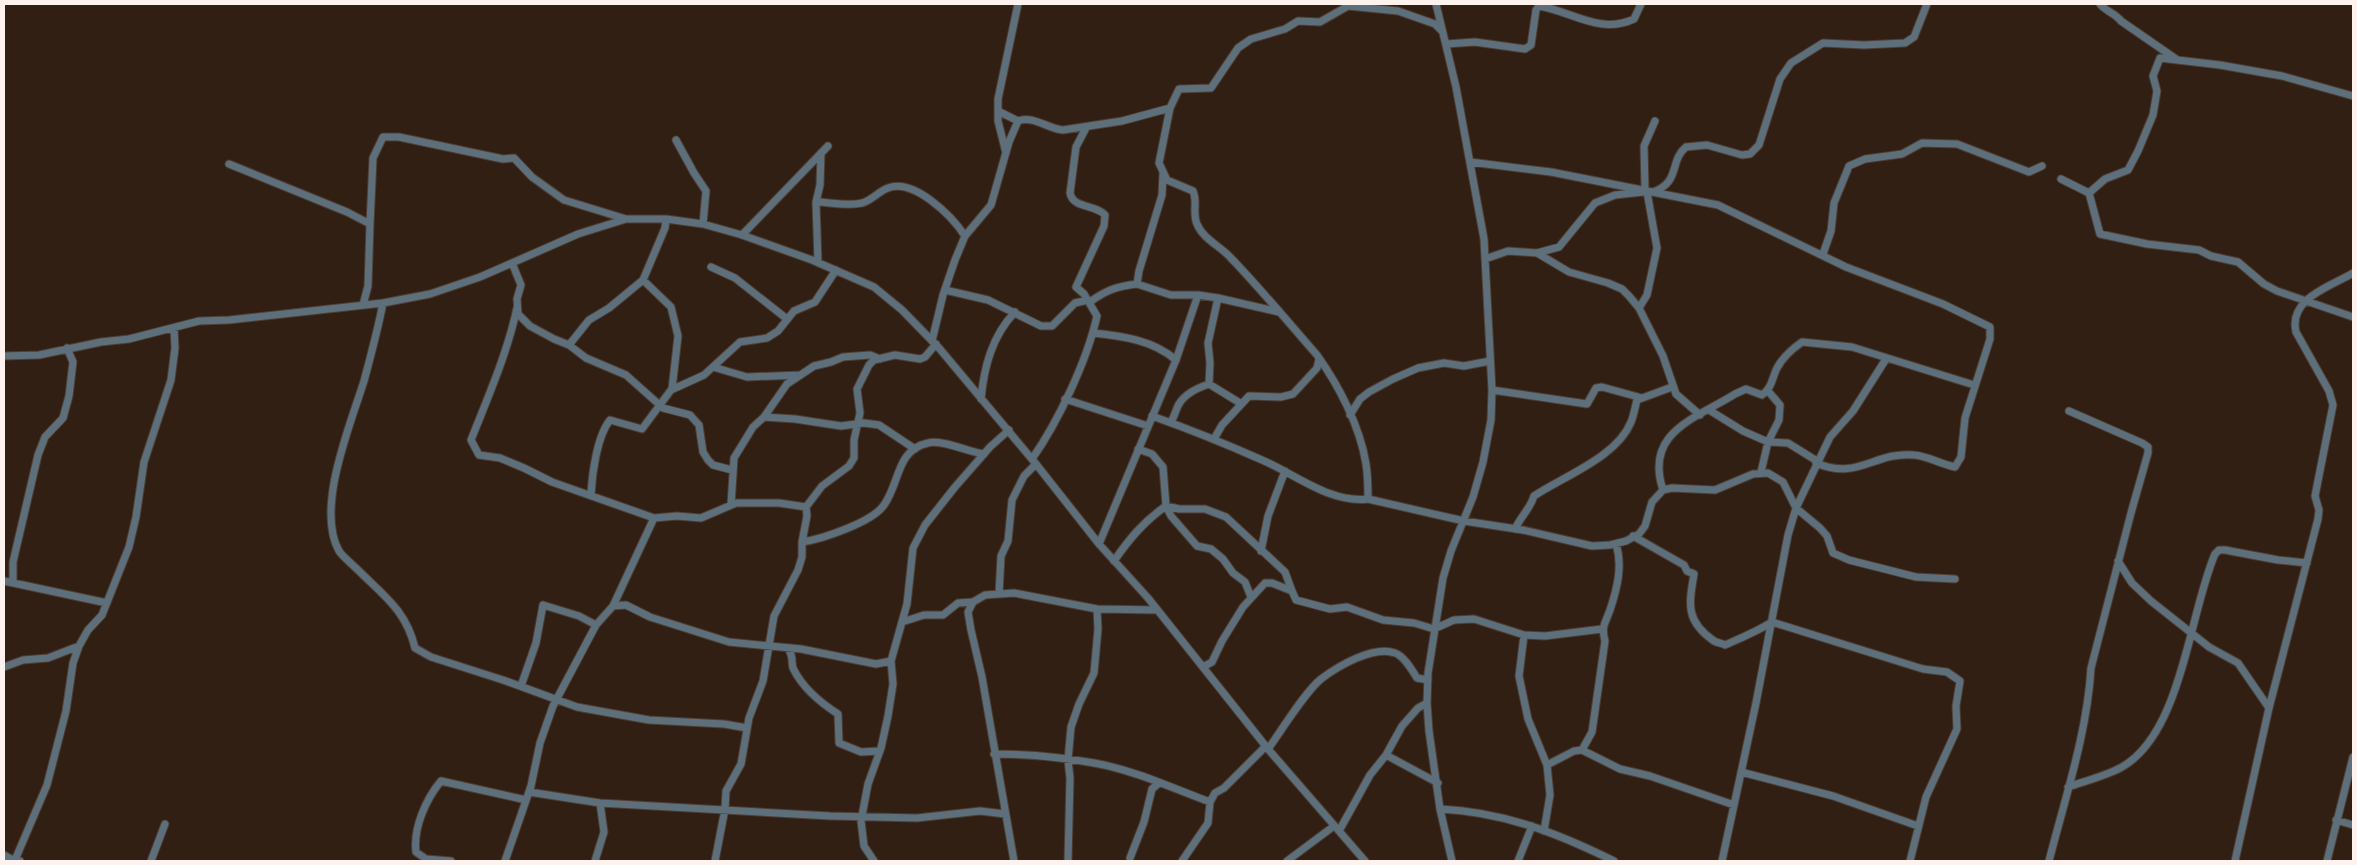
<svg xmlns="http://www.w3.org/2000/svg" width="2357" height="865" font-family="'Nunito Sans',sans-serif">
  <rect width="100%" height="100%" fill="#311f14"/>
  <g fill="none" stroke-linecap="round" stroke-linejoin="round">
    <g stroke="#4e3d32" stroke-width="9">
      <path id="street" d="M1436,4L1456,87L1484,239L1492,390L1491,420L1483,462L1473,497L1451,551L1443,578L1428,673L1427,703L1429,731L1440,809L1452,861
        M2100,4C2105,11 2115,13 2121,21L2176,59
        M1446,44L1475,42L1525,49L1531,45L1536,10L1539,6C1571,11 1600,35 1634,19L1641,4
        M1170,108L1159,163L1167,180L1193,191C1198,202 1192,213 1197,224C1203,239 1220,246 1230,257C1260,288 1288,322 1317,355C1339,386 1360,426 1366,464C1368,476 1368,488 1368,499L1464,521L1523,530L1592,546L1610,545L1626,541L1639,534L1645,526L1652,502L1663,490L1672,488L1715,490L1753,474L1768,473L1783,482L1796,508L1820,528L1827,536L1833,553L1849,560L1916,577L1955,579
        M998,111L1018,121
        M676,140L694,173L706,191L703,224
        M1006,153L998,121V99L1018,4
        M1470,162L1551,172L1718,205L1846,267L1943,304L1990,327V339L1965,418L1961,457L1955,467C1940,464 1928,456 1914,455C1875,451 1858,481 1816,463
        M229,164L347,212L370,224L368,286L363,305
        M1163,174L1162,195L1139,271L1137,284L1171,295H1198L1218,298L1279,312
        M2061,179L2089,193L2100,234L2147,244L2199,250L2211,256L2238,262L2264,284L2277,291L2353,317
        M1645,189L1644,146L1655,121
        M1653,192C1681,182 1669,161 1686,147L1707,145L1742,155L1750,154L1759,145L1780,79L1791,63L1823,43L1864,45L1905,43L1914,37L1927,4
        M2089,193L2105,179L2128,170L2138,151L2153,115L2157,91L2153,76L2160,58L2220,65L2282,76L2353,96
        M816,202C831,202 846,207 862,203C871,201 879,191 888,188C914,178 952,216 965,236
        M370,224L373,158L383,137H399L503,159L514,158L532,177L564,200L626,219
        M742,235L828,146
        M1537,253L1569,272L1608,283L1622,289L1629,296L1639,308L1663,356L1676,394L1700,415
        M1823,254L1831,231L1834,203L1849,166L1865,159L1902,154L1922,143L1957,144L2029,172L2042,166
        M1485,259L1508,251L1537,253L1559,247L1595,203L1615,195L1643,192
        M818,262L816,202L820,185L821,153
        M512,263L521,285L517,299L518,314L530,326L554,339L569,345L586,358L626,375L663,408L690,415L699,425L703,452L708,460L713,465L732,470
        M711,267L735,278L787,319
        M643,280L671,307L678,336L672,389
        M945,290L988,300L1041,326H1052L1075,303L1088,300
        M1090,302C1106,290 1118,286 1137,284
        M383,303C378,329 371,355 364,381C351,423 315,508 339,551C343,557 352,564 358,570C383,595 406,610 415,648L431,657L503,680L577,707L649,720L724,724L747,728
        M517,308C507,354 488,397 471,440L479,455L500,458L524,468L552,482L654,518L677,516L701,518L736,503H779L806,507L822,486L849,466L854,458V440L860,413L857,389L869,365L874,360L895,355L920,359L925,357L936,344
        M1639,308L1647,295L1657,248L1647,192
        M1093,333C1122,336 1153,340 1176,360
        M932,341L943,295L955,260L965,236L991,205L1009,142L1018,121C1033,115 1048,129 1063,130L1122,121L1170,108L1179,89L1211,88L1238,48L1251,39L1285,29L1298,21L1320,22L1348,6L1398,11L1435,24L1442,31
        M569,345L589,320L609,308L643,280L665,228L666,219
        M4,356L39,355L101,342L129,339L199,321L229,320L383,303L430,294L480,277L578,234L626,219H666L703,224L742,235L812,260L874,287L902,310L939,348L1036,464L1099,544L1148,598L1268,749L1365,861
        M713,367L747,377L800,375
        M1209,384L1210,363L1208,343L1218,298
        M1492,390L1587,404L1596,388L1602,387L1642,398
        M981,399C984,367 992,336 1015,312
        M1065,399L1148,426
        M1709,410L1743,431L1768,442L1788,443L1817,461
        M1350,415L1360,399L1369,392L1393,379L1418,368L1444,363L1464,366L1490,361
        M1152,416C1189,429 1226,444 1262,460C1295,474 1331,504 1368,499
        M764,417L795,419L841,426L864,423L879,425L915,449
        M1171,422C1174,417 1175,413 1177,408C1182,395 1197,388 1209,384L1240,403
        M1214,439L1222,425L1249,396L1281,397L1293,394L1317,368L1319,359
        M1138,449L1152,454L1163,467L1166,506L1179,509H1205L1226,517L1285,572L1292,591
        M1032,459C1058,422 1087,361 1097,316L1084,294L1076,287L1104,226L1105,215C1096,204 1073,209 1070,193L1076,147L1086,128
        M1761,472L1768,442L1779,420L1780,405L1768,391
        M1663,490C1644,432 1695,419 1735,394L1746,389L1762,395C1772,388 1772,378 1777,368C1783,357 1792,349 1802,342L1852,347L1974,385
        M591,495C592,474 597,436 610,420L642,429L671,390L704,375L740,342L767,338L778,331L794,311L815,302L836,270
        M731,505L734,458L753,427L764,417L787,384L814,366L831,362L843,357L870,355L880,359
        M1515,529C1521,516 1530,509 1534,496C1564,476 1617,457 1631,422C1634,415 1635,407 1637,400L1672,387
        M1633,536L1684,565L1687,571L1694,574C1689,604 1685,621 1714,641C1717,643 1722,643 1725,645C1741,638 1756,632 1772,622L1923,669L1947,672L1960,681L1956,706L1957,729L1926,797L1910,861
        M802,542C822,539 873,522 884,505C900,483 896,450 928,443C941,439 969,452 984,454
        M1099,544L1176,360L1198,295
        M1261,551L1268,516L1285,471
        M1114,561C1129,539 1144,521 1166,506L1171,516L1197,546L1211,549L1223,559L1233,573L1245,582L1251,597
        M2118,561L2132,583L2151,601L2209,647L2238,663L2269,708
        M4,581L107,603
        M13,582V562L38,455L45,437L63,418L69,396L73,362L67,348
        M999,594L1001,556L1008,541L1012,500L1024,476L1036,464
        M973,602L968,612L971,630L982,677L1014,861
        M613,606L654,518
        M902,622L924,615H943L958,603L973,602L985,595L1014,593L1097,609
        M1524,635L1519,676L1528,719L1547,765L1550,795L1544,831
        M788,648C795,659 790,664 794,670C803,688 821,703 838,714L839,743L861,752L879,751
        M4,667L23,660L48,658L79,646
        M1203,667L1212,662L1222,641L1243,607L1265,583H1272L1292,591L1296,600L1330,609L1347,607L1383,620L1414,623L1434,629L1454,620L1474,619L1524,635L1545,636L1602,629
        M521,686L536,643L543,605L579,616L596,625
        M1268,749C1282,730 1304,693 1321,679C1338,666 1374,645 1395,653C1404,656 1412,670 1417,678L1428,680
        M1582,750L1620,769L1650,776L1734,805
        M994,754C1027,754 1061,757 1094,763C1134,770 1172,788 1210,802
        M1386,755L1438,783
        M1547,765L1574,751L1582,750L1592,732L1605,641C1601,626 1605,624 1610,610C1617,589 1623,566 1616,544
        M1741,772L1833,796L1918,826
        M2068,787C2085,781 2106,776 2122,767C2182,733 2189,614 2215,554L2219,550H2225L2278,560L2307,563
        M529,792L600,803L830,816L917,818L980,811L1005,814
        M1440,809C1504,812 1557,833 1614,861
        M2336,820L2353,825
        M1339,831L1370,775L1386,755L1402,726L1418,708L1427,703
        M4,855L15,861
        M1130,858L1144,822L1152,789L1159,783
        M20,861L15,860L47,785L66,711L73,663L79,646L88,630L102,615L129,547L136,517L144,462L171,380L175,348L174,328
        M151,861L165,824
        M451,861L426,859L416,852C413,828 426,799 441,781L526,800
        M505,861L531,786L540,743L553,706L596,625L613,606L626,605L650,617L729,642L801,649L876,664L891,661
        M595,861L604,832L600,803
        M715,861L725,809L726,791L741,764L749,718L763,681L774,616L798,570L802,557V542L807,516L806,507
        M874,861L864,846L861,821L868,784L881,748L888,716L893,684L891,661L907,604L913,548L925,525L955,487L990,447L1009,430
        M1068,861L1070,778L1068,760L1071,727L1079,704L1094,673L1098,629L1097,609L1157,610
        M1182,861L1208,823L1210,802L1215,793L1224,788L1266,746
        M1287,861L1334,826
        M1518,861L1532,826
        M1722,861L1756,703L1788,535L1796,508L1830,437L1853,411L1886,359
        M2049,861C2065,798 2087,734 2091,668L2131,513L2148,453V447L2142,443L2069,411
        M2235,861L2269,708L2318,519L2319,510L2315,496L2333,405L2329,391L2296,332C2288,298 2332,286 2353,273
        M2327,861L2353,757"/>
    </g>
    <use href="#street" stroke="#5c6f7a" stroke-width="7"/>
  </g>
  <rect width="2357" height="865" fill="none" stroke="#fdf2ed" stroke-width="10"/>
</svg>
